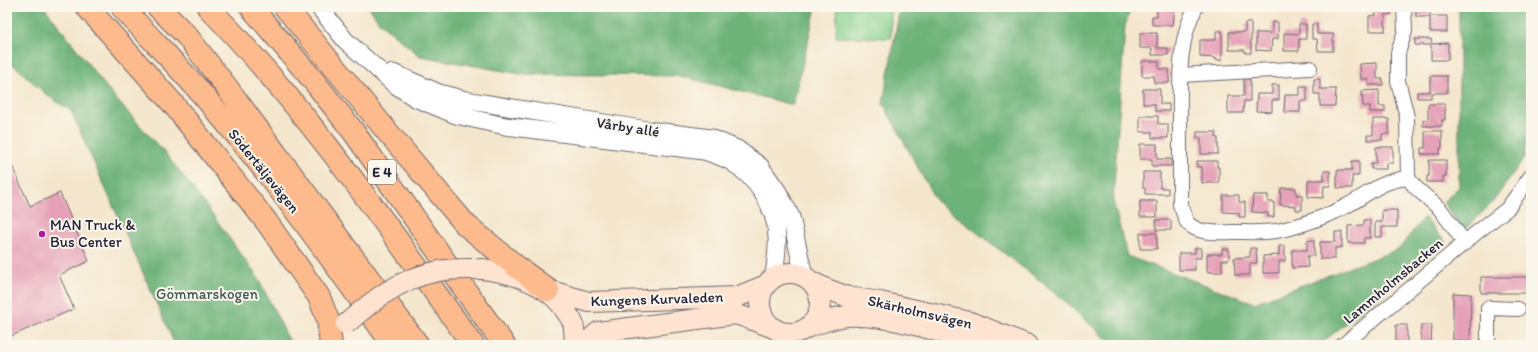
<svg xmlns="http://www.w3.org/2000/svg" width="1538" height="352" font-family="Itim,sans-serif">
  <rect width="100%" height="100%" fill="#fbf7ec"/>
  <filter id="ink" filterUnits="userSpaceOnUse"><feTurbulence type="fractalNoise" baseFrequency=".025" numOctaves="2"/><feDisplacementMap in="SourceGraphic" scale="8" xChannelSelector="R" yChannelSelector="G"/><feConvolveMatrix kernelMatrix="1 2 1 2 8 2 1 2 1" color-interpolation-filters="sRGB"/></filter>
  <filter id="wash" filterUnits="userSpaceOnUse"><feTurbulence type="fractalNoise" baseFrequency=".012" numOctaves="4" result="noise"/><feDisplacementMap in="SourceGraphic" scale="16" xChannelSelector="R" yChannelSelector="G"/><feGaussianBlur stdDeviation="0.9" result="paint"/><feColorMatrix in="noise" values="0 0 0 0 0 0 0 0 0 0 0 0 0 0 0 0 0 1.4 0 .05"/><feComposite in="paint" operator="in"/></filter>
  <g filter="url(#wash)">
    <rect width="100%" height="100%" fill="#f4e6cc"/>
    <path fill="#87d08c" stroke="#547964" d="M837,7H891V38L836,37Z"/>
    <path fill="#6db278" stroke="#486a5a" d="M9,7H44L114,97L165,153L204,203L258,278L290,342L289,345H175L71,111L48,96L7,59V9Z
      M369,7H816L793,105L680,76L520,74L420,56L379,22Z
      M900,7H1131L1125,26L1113,201L1127,256L1254,303L1399,249L1424,217L1446,243L1319,345H1113L1052,290L936,201L883,103Z
      M1459,7H1531V97L1524,158L1492,203L1463,231L1443,202L1459,187Z"/>
    <g id="blocks">
      <path fill="#e6a1b8" d="M1157,7H1175L1173,25H1152V16H1157Z
        M1391,9V15H1385V31H1369V16L1376,15V10Z
        M1416,11H1430V16H1447V32H1430V17H1416Z
        M1272,22H1278V39H1272L1271,51L1256,50V33H1272Z
        M1245,23H1251V53H1245V50H1229V32H1245Z
        M1299,24H1306V39H1299V51H1284V33L1299,34Z
        M1312,24H1317V34H1333V51H1318L1317,39H1312Z
        M1216,31H1222V60H1216V58L1200,57V40H1216Z
        M1140,33H1157V48H1168V55H1152V48H1140Z
        M1415,39H1431L1432,44L1448,43V60H1431V45H1415Z
        M1142,61H1159V69H1169V83H1154V76H1142Z
        M1377,63V79H1383V85H1368V79H1361L1360,64Z
        M1430,76H1447V93H1431V98H1417V92H1430Z
        M1244,79H1250V101H1244L1243,113H1228V96H1244Z
        M1314,79H1320V89H1336L1335,106H1320V94H1314Z
        M1272,85H1279V100H1272V112L1256,111L1257,94H1272Z
        M1300,86H1307V101H1300V112H1284L1285,95H1300Z
        M1143,89H1160V104H1169V111H1155V104H1143Z
        M1379,90V106H1385V112H1370V106H1363L1362,91Z
        M1428,104H1445V120H1442V126H1423V120H1428Z
        M1140,116H1158V124H1168V138H1152V132H1140Z
        M1373,119H1389V134H1382V140H1367V135H1373Z
        M1425,131H1442V148H1440V154H1421V148H1425Z
        M1197,132H1216V138H1218V154H1201V138H1197Z
        M1140,144H1157V159H1171V166H1152V159H1140Z
        M1376,147H1393V163H1386V169H1371V163H1376Z
        M7,155L30,206L60,193L89,261L59,275L74,309L9,337L7,334Z
        M1429,160H1446V176H1443V182H1427V176H1429Z
        M1197,161H1217V167H1219V183H1202V167H1197Z
        M1352,161H1359V176H1352V188H1337V170H1352Z
        M1324,171H1330V186H1324L1323,198L1308,197V180H1324Z
        M1143,172H1160V188H1168V194H1145V188H1143Z
        M1281,188H1296V195H1302V210H1296V206L1280,205Z
        M1223,195H1239V202H1245V217H1239V213L1223,212Z
        M1253,195H1268V202H1274V217H1268V213L1252,212Z
        M1140,201H1157V217H1140Z
        M1382,210H1397V227H1382V237H1375V222H1382Z
        M1156,220H1171V230H1156Z
        M1364,220H1370V238H1364V243H1348V226L1364,225Z
        M1335,232H1342V247L1335,248V259H1320V242H1335Z
        M1140,233H1157V249H1140Z
        M1314,240V256H1307L1308,267L1292,268V250H1307V241Z
        M1279,246H1285V261H1279V273H1263V256L1279,255Z
        M1195,248H1201V258H1195V270H1179V253H1195Z
        M1250,248H1256L1257,263H1250V275H1235L1234,258L1250,257Z
        M1222,249H1229V260H1222V272H1207V254H1222Z
        M1481,277H1531V293H1481Z
        M1453,293L1471,294L1470,342L1453,341Z
        M1396,325H1407V345H1396Z
        M1421,325H1432L1431,345H1421Z"/>
    </g>
  </g>
  <g filter="url(#ink)">
    <use href="#blocks" fill-opacity="0" stroke="#6c676e" stroke-width="1"/>
    <g fill="none" stroke-linecap="round" stroke-linejoin="round">
      <g stroke="#6c676e" stroke-width="16">
        <path id="minor" d="M1196,7C1177,41 1180,84 1180,122C1180,149 1180,177 1180,205C1183,210 1184,217 1187,222C1197,235 1220,232 1233,232C1247,232 1262,233 1276,231C1295,228 1331,215 1348,205C1371,193 1379,181 1408,178L1415,187L1440,209L1465,243
          M1404,7L1405,31L1398,53V81L1407,117L1408,178
          M1180,75L1310,68
          M1343,345L1476,233L1507,209L1531,176
          M1488,345V308L1518,309"/>
      </g>
      <g stroke="#6c676e" stroke-width="19">
        <path id="tertiary" d="M319,7L345,40L394,84L415,98L456,115L505,126L704,151C713,154 722,157 730,161C756,177 776,206 777,237C778,251 775,264 774,277
          M393,73L439,93L465,100L647,130L711,138L737,149L760,166L778,192L791,217L804,276"/>
      </g>
      <g stroke="#6c676e" stroke-width="22">
        <path id="secondary" d="M482,269C514,273 550,283 567,313C569,316 572,320 573,323C575,330 574,338 575,345
          M760 303a30 30 0 1 1 60 0a30 30 0 1 1-60 0Z
          M812,282L827,289L848,297L880,302L970,322L1028,345
          M548,290L589,302L737,297L766,285
          M808,327C821,323 834,317 847,316C887,314 940,331 978,345
          M584,345L598,332L736,314L771,327"/>
      </g>
      <g stroke="#6c676e" stroke-width="24">
        <path id="motorway" d="M87,7L174,105L266,221L319,297L328,320L331,345
          M122,7C151,39 181,69 208,101C275,179 334,262 393,345
          M158,7L187,36L225,85L418,345
          M208,7C308,110 389,229 473,345
          M251,7L313,80L353,131L504,345
          M285,7L385,129L466,225L517,267L548,290"/>
      </g>
      <use href="#minor" stroke="#fff" stroke-width="14"/>
      <use href="#tertiary" stroke="#fff" stroke-width="17"/>
      <use href="#secondary" stroke="#fee3d1" stroke-width="20"/>
      <use href="#motorway" stroke="#fcba8d" stroke-width="22"/>
      <g stroke="#6c676e" stroke-width="22" stroke-linecap="butt">
        <path id="secondary-bridge" d="M346,324C374,299 401,278 439,271C453,268 468,269 482,269"/>
      </g>
      <use href="#secondary-bridge" stroke="#fee3d1" stroke-width="20"/>
    </g>
  </g>
  <circle fill="#b5179e" stroke="#fbf7ec" stroke-width="1.5" cx="42" cy="234" r="4"/>
  <g text-anchor="middle" dominant-baseline="central" stroke-width="4" stroke-linejoin="round" paint-order="stroke">
    <rect fill="#fbf7ec" stroke="#636270" stroke-width="1" x="368" y="160" width="28" height="24" rx="3"/>
    <g font-size="14" font-weight="bold" fill="#22223b">
      <text x="382" y="172">E 4</text>
    </g>
    <g font-size="15" fill="#22223b" stroke="#fbf7ec">
      <text transform="translate(628 127) rotate(9)">Vårby allé</text>
      <text transform="translate(264 171) rotate(51)">Södertäljevägen</text>
      <text transform="translate(1393 281) rotate(-40)">Lammholmsbacken</text>
      <text transform="translate(657 299) rotate(-2)">Kungens Kurvaleden</text>
      <text transform="translate(920 312) rotate(13)">Skärholmsvägen</text>
    </g>
    <g font-size="15" fill="#22223b" stroke="#fbf7ec" text-anchor="start">
      <text x="50" y="225">MAN Truck &amp;<tspan x="50" dy="17">Bus Center</tspan></text>
    </g>
    <g font-size="15" fill="#405653" stroke="#fbf7ec">
      <text x="207" y="294">Gömmarskogen</text>
    </g>
  </g>
  <rect width="1538" height="352" fill="none" stroke="#fbf7ec" stroke-width="24"/>
</svg>
